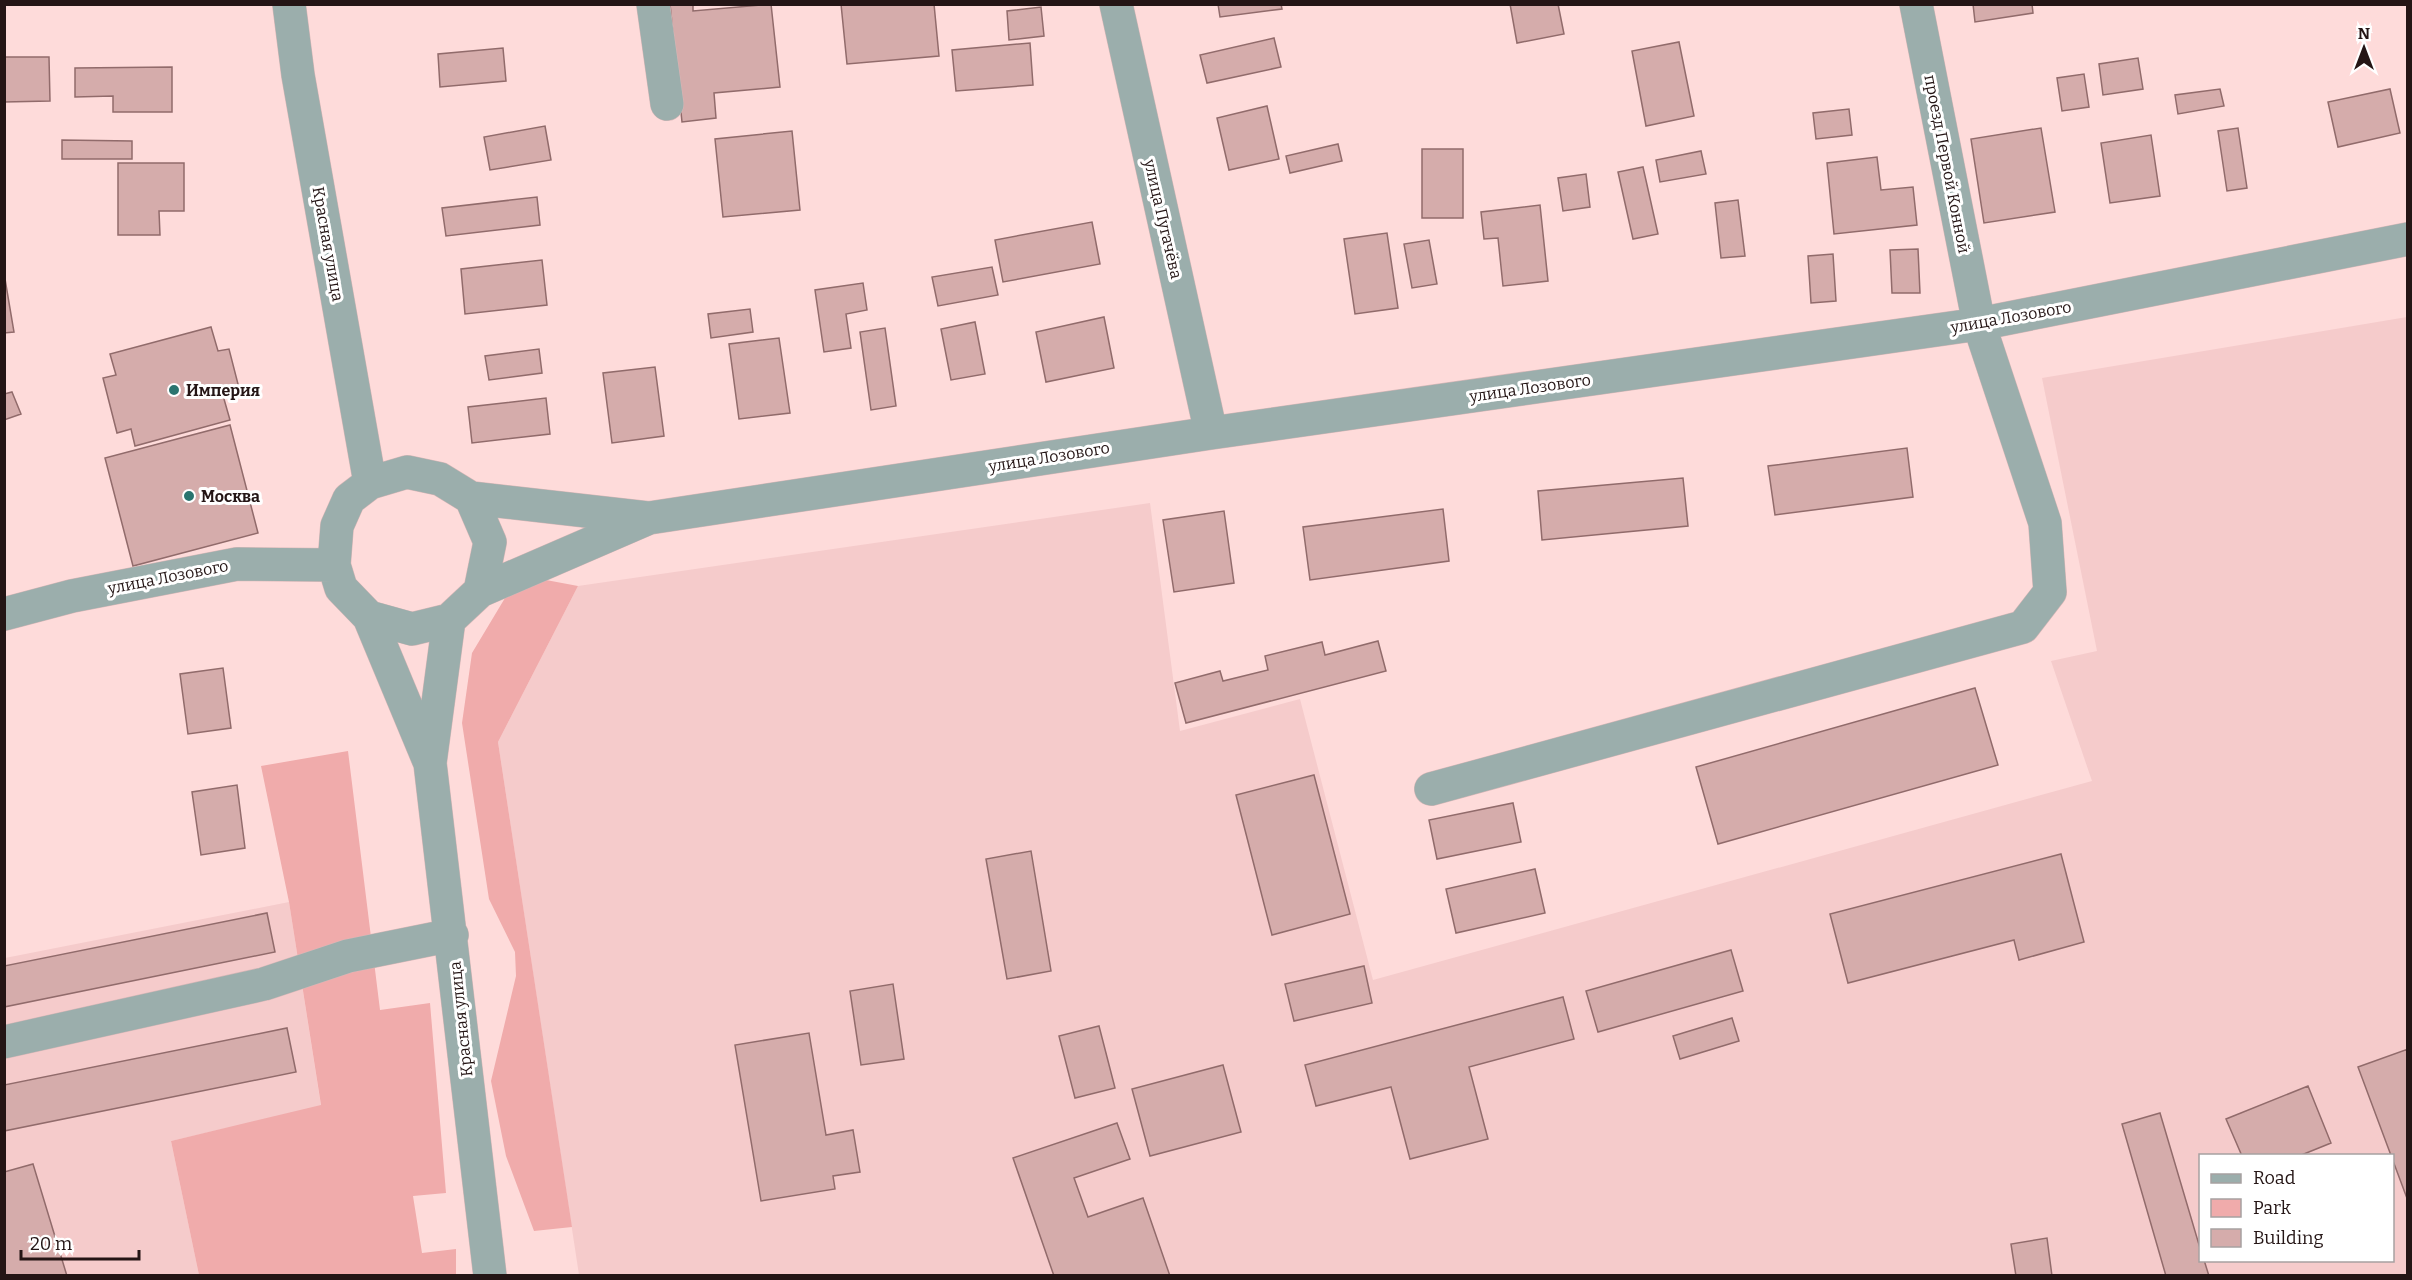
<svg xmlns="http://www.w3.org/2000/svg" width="2412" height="1280" font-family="Bitter,serif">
  <rect width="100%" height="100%" fill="#fedbda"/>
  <path fill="#f5cbcb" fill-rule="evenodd" d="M2407,317V1275H579L498,742L578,586L1150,503L1180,731L1300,699L1373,980L2092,781L2051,661L2097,651L2042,378ZM2200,1156H2392V1260H2200Z
    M289,902L321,1106L171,1141L199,1275L5,1276V958Z"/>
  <path fill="#f0abab" d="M546,580L578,586L498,742L572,1227L534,1231L506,1156L491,1081L516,976L515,952L489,899L462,723L472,653L505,598Z
    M348,751L380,1010L430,1003L446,1193L413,1196L422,1253L456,1249V1275H199L171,1141L321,1105L289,902L261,766Z"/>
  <path fill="#d5acab" stroke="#916b6b" stroke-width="1.5" d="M670,4H693V11L771,4L780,87L714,93L716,118L682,122Z
    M841,4H934L939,56L847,64Z
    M1218,4H1281L1282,9L1220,17Z
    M1510,4H1558L1564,34L1517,43Z
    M1973,4H2032L2033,13L1975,22Z
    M1041,7L1044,36L1009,40L1007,11Z
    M1274,38L1281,67L1207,83L1200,55Z
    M1679,42L1694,116L1646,126L1632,51Z
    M1030,43L1033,85L956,91L952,50Z
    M503,48L506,81L440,87L438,54Z
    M4,57H49L50,101L4,102Z
    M2138,58L2143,89L2103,95L2099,64Z
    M172,67V112H113V96L75,97V68Z
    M2084,74L2089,107L2062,111L2057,78Z
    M2220,89L2224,106L2178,114L2175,95Z
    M2390,89L2400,133L2338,147L2328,102Z
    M1267,106L1279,159L1229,170L1217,118Z
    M1849,109L1852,135L1816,139L1813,113Z
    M545,126L551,160L490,170L484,137Z
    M2041,128L2055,212L1984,223L1971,139Z
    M2238,128L2247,188L2227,191L2218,131Z
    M792,131L800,210L723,217L715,139Z
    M2151,135L2160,196L2110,203L2101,143Z
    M62,140L132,141V159H62Z
    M1338,144L1342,161L1290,173L1286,156Z
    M1422,149H1463V218H1422Z
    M1701,151L1706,174L1660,182L1656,160Z
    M1877,157L1881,190L1913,187L1917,225L1834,234L1827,163Z
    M118,163H184V211H159L160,235H118Z
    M1643,167L1658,234L1633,239L1618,172Z
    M1586,174L1590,207L1563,211L1558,178Z
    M537,197L540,225L446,236L442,208Z
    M1738,200L1745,256L1721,258L1715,203Z
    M1540,205L1548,281L1503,286L1498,238L1484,239L1481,212Z
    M1092,222L1100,264L1003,282L995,240Z
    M1387,233L1398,308L1355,314L1344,239Z
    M1429,240L1437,284L1412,288L1404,244Z
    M1918,249L1920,293H1892L1890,250Z
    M1833,254L1836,301L1811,303L1808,256Z
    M542,260L547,305L465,314L461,269Z
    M992,267L998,295L938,306L932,277Z
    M4,273L14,332L4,333Z
    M863,283L867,310L846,314L851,348L824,352L815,290Z
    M750,309L753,332L711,338L708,314Z
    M1104,317L1114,368L1046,382L1036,332Z
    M975,322L985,374L951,380L941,329Z
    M211,327L218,351L229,349L239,388L222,392L230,420L135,446L131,429L117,433L103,378L116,375L110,354Z
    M885,328L896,406L871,410L860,332Z
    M779,338L790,413L739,419L729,344Z
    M539,349L542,373L489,380L485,356Z
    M655,367L664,436L612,443L603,373Z
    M12,392L21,414L4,420V394Z
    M546,398L550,434L472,443L468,407Z
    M230,425L258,533L133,566L105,458Z
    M1907,448L1913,497L1775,515L1768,466Z
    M1683,478L1688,526L1542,540L1538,491Z
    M1443,509L1449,561L1310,580L1303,527Z
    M1224,511L1234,583L1174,592L1163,520Z
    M1378,641L1386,671L1186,723L1175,683L1220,671L1223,681L1268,670L1265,656L1322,642L1325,655Z
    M223,668L231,728L188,734L180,674Z
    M1975,688L1998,765L1718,844L1696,767Z
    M1314,775L1350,914L1272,935L1236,795Z
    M237,785L245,848L201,855L192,792Z
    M1513,803L1521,842L1437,859L1429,820Z
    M1031,851L1051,971L1007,979L986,859Z
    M2061,854L2084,942L2019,960L2014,940L1848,983L1830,914Z
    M1535,869L1545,913L1456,933L1446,889Z
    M267,913L275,952L4,1007V966Z
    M1731,950L1743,991L1598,1032L1586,991Z
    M1364,966L1372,1003L1294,1021L1285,984Z
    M893,984L904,1059L861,1065L850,991Z
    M1563,997L1574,1039L1469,1067L1488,1139L1410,1159L1391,1087L1316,1106L1305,1065Z
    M1732,1018L1739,1041L1680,1059L1673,1036Z
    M1099,1026L1115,1088L1075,1098L1059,1036Z
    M287,1028L296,1072L4,1131V1085Z
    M809,1033L826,1135L853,1130L860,1172L833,1176L835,1189L761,1201L735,1045Z
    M2408,1049V1201L2358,1067Z
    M1223,1065L1241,1132L1150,1156L1132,1089Z
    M2308,1086L2331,1143L2299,1156H2242L2226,1119Z
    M2160,1113L2200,1248V1260H2204L2209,1276H2166L2122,1124Z
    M1117,1123L1130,1159L1074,1178L1088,1217L1143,1198L1170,1276H1054L1013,1158Z
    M33,1164L67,1276H4V1172Z
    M2047,1238L2052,1276H2016L2011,1244Z"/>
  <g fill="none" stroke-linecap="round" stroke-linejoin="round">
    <g stroke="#d7b7b7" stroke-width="34">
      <path id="minor" d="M289,4L298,75L370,483
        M653,4L667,104
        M1116,4L1211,433
        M471,498L648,518
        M480,591L649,518L1211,433L1979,324L2408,239
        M4,614L72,596L237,564L334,565
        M369,617L429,761
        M449,620L412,629L369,617L341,588L334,565L337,526L349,499L370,483L407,472L440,479L471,498L490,542L480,591L449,620L430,763L490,1276
        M1431,789L2023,627L2050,592L2045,523L1979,324L1916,4
        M4,1042L264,984L348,956L452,935"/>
    </g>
    <use href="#minor" stroke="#9baeac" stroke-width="33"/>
  </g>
  <g fill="#2a746f" stroke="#fff" stroke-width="2">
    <circle cx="174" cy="390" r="6"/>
    <circle cx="189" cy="496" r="6"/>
  </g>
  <g text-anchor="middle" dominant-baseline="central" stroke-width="6" stroke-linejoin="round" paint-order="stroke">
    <g font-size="16" fill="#241515" stroke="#fff">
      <text transform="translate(1947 164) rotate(79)">проезд Первой Конной</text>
      <text transform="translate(1163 219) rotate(77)">улица Пугачёва</text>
      <text transform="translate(328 244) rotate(80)">Красная улица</text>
      <text transform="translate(2011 317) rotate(-10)">улица Лозового</text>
      <text transform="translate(1530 388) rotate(-8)">улица Лозового</text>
      <text transform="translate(1049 457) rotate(-9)">улица Лозового</text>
      <text transform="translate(168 577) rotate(-11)">улица Лозового</text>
      <text transform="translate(461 1019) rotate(-96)">Красная улица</text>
    </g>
    <g font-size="16" font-weight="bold" fill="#241515" stroke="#fff" text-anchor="start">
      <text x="186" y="390">Империя</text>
      <text x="201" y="496">Москва</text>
    </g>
  </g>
  <rect width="2412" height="1280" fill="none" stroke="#241515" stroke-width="12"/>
  <rect x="2199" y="1154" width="195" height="108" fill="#ffffff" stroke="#a7a1a1" stroke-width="1.5"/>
  <rect x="2211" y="1174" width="30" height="9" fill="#9baeac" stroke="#a7a1a1" stroke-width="1.5"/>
  <text x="2253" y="1184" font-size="18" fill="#241515">Road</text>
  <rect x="2211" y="1199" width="30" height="18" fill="#f0abab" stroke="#a7a1a1" stroke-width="1.5"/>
  <text x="2253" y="1214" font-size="18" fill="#241515">Park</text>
  <rect x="2211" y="1229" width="30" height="18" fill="#d5acab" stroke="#a7a1a1" stroke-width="1.5"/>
  <text x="2253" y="1244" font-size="18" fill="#241515">Building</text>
  <g transform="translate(2364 48)" stroke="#ffffff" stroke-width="4.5" paint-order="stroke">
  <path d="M0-4.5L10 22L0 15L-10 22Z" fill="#241515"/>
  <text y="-9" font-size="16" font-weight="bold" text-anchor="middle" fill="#241515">N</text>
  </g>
  <path d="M21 1250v9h118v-9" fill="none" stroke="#241515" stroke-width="3"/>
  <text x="30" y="1250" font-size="18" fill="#241515" stroke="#ffffff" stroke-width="4.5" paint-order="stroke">20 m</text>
</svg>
